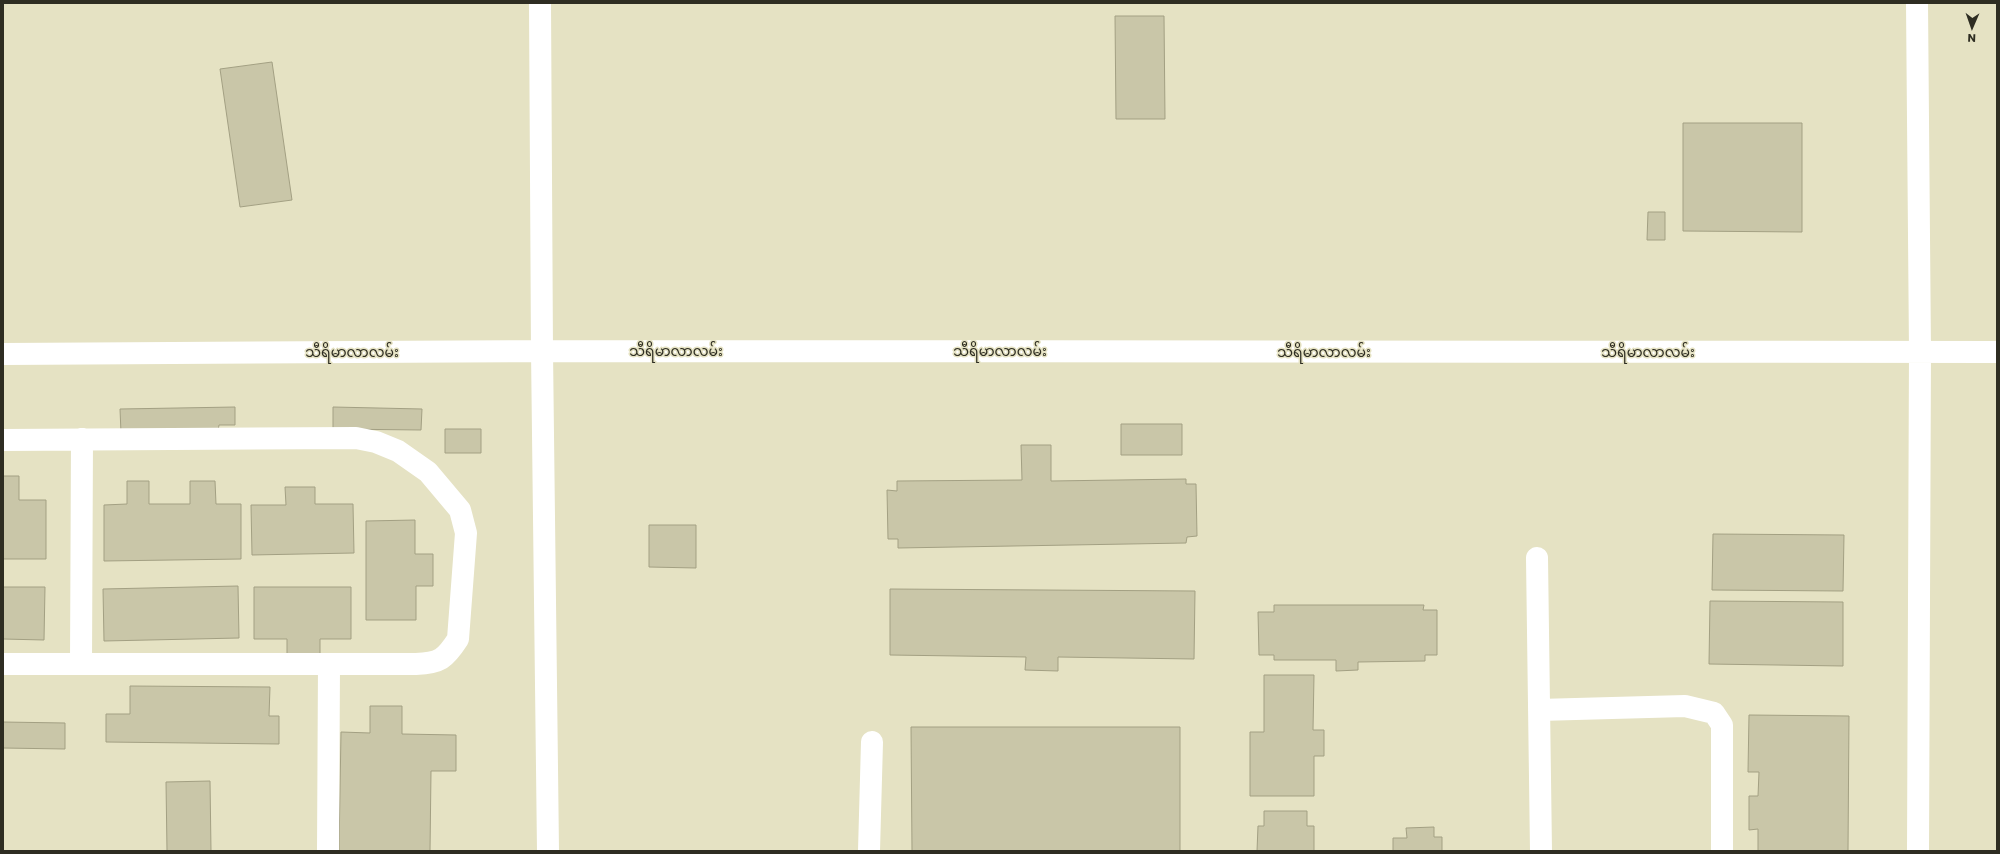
<svg xmlns="http://www.w3.org/2000/svg" width="2000" height="854" font-family="Poppins,'Noto Sans Myanmar',sans-serif">
  <rect width="100%" height="100%" fill="#e5e2c3"/>
  <path fill="#c9c6a8" stroke="#a3a083" d="M1115,16H1164L1165,119H1116Z
    M272,62L292,200L240,207L220,69Z
    M1683,123H1802V232L1683,231Z
    M1648,212H1665V240H1647Z
    M235,407V425H219L218,431L121,433L120,409Z
    M333,407L422,409L421,430L333,429Z
    M1121,424H1182V455H1121Z
    M445,429H481V453H445Z
    M1021,445H1051V481L1186,479V484H1196L1197,536L1187,537L1186,543L898,548V539H888L887,490L897,491V481L1022,480Z
    M3,476H19V500H46V559H3Z
    M127,481H149V504H190V481H215L216,504H241V559L104,561V505L127,504Z
    M285,487H315V504H353L354,553L252,555L251,505H286Z
    M415,520V554H433V586H416V620H366V521Z
    M649,525H696V568L649,567Z
    M1713,534L1844,535L1843,591L1712,590Z
    M238,586L239,638L104,641L103,589Z
    M3,587H45L44,640L3,639Z
    M254,587H351V639H320V657L287,658V639H254Z
    M890,589L1195,591L1194,659L1058,657V671L1025,670L1026,657L890,655Z
    M1710,601L1843,602V666L1709,664Z
    M1274,605H1424L1423,610H1437V655H1425V661L1358,662V670L1336,671V660H1274V655H1259L1258,612H1274Z
    M1264,675H1314L1313,730H1324V756H1314V796H1250V732H1264Z
    M130,686L270,687L269,716H279V744L106,742V714H130Z
    M370,706H402V734L456,735V771H431L430,851H339L341,732L370,733Z
    M1749,715L1849,716L1848,851H1758V829L1749,830V796H1758L1759,772H1748Z
    M3,722L65,723V749L3,748Z
    M911,727H1180V851H912Z
    M210,781L211,851H167L166,782Z
    M1264,811H1307V826H1314V851H1257L1258,826H1264Z
    M1434,827V837H1442V851H1393V838H1407L1406,828Z"/>
  <g fill="none" stroke-linecap="round" stroke-linejoin="round">
    <path stroke="#fff" stroke-width="22" d="M540,3L542,351L548,851
      M1917,3L1920,352L1918,851
      M3,354L542,351L1997,352
      M3,440L356,438L376,442L398,451L428,472L460,510L466,533L458,639C445,659 440,663 416,664H3
      M1537,558L1541,851
      M81,664L82,439
      M1539,710L1685,706L1714,713L1722,725V851
      M328,851L329,665
      M869,851L872,742"/>
  </g>
  <g text-anchor="middle" dominant-baseline="central" stroke-width="3" stroke-linejoin="round" paint-order="stroke">
    <g font-size="14" fill="#2e2d22" stroke="#e5e2c3">
      <text x="676" y="351">သီရိမာလာလမ်း</text>
      <text x="1000" y="351">သီရိမာလာလမ်း</text>
      <text x="352" y="352">သီရိမာလာလမ်း</text>
      <text x="1324" y="352">သီရိမာလာလမ်း</text>
      <text x="1648" y="352">သီရိမာလာလမ်း</text>
    </g>
  </g>
  <rect width="2000" height="854" fill="none" stroke="#2e2d22" stroke-width="8"/>
  <g transform="translate(1972 28) rotate(182)" stroke="#e5e2c3" stroke-width="3" paint-order="stroke">
  <path d="M0-3L7 15L0 10L-7 15Z" fill="#2e2d22"/>
  <text y="-6" font-size="11" font-weight="bold" text-anchor="middle" fill="#2e2d22">N</text>
  </g>
</svg>
